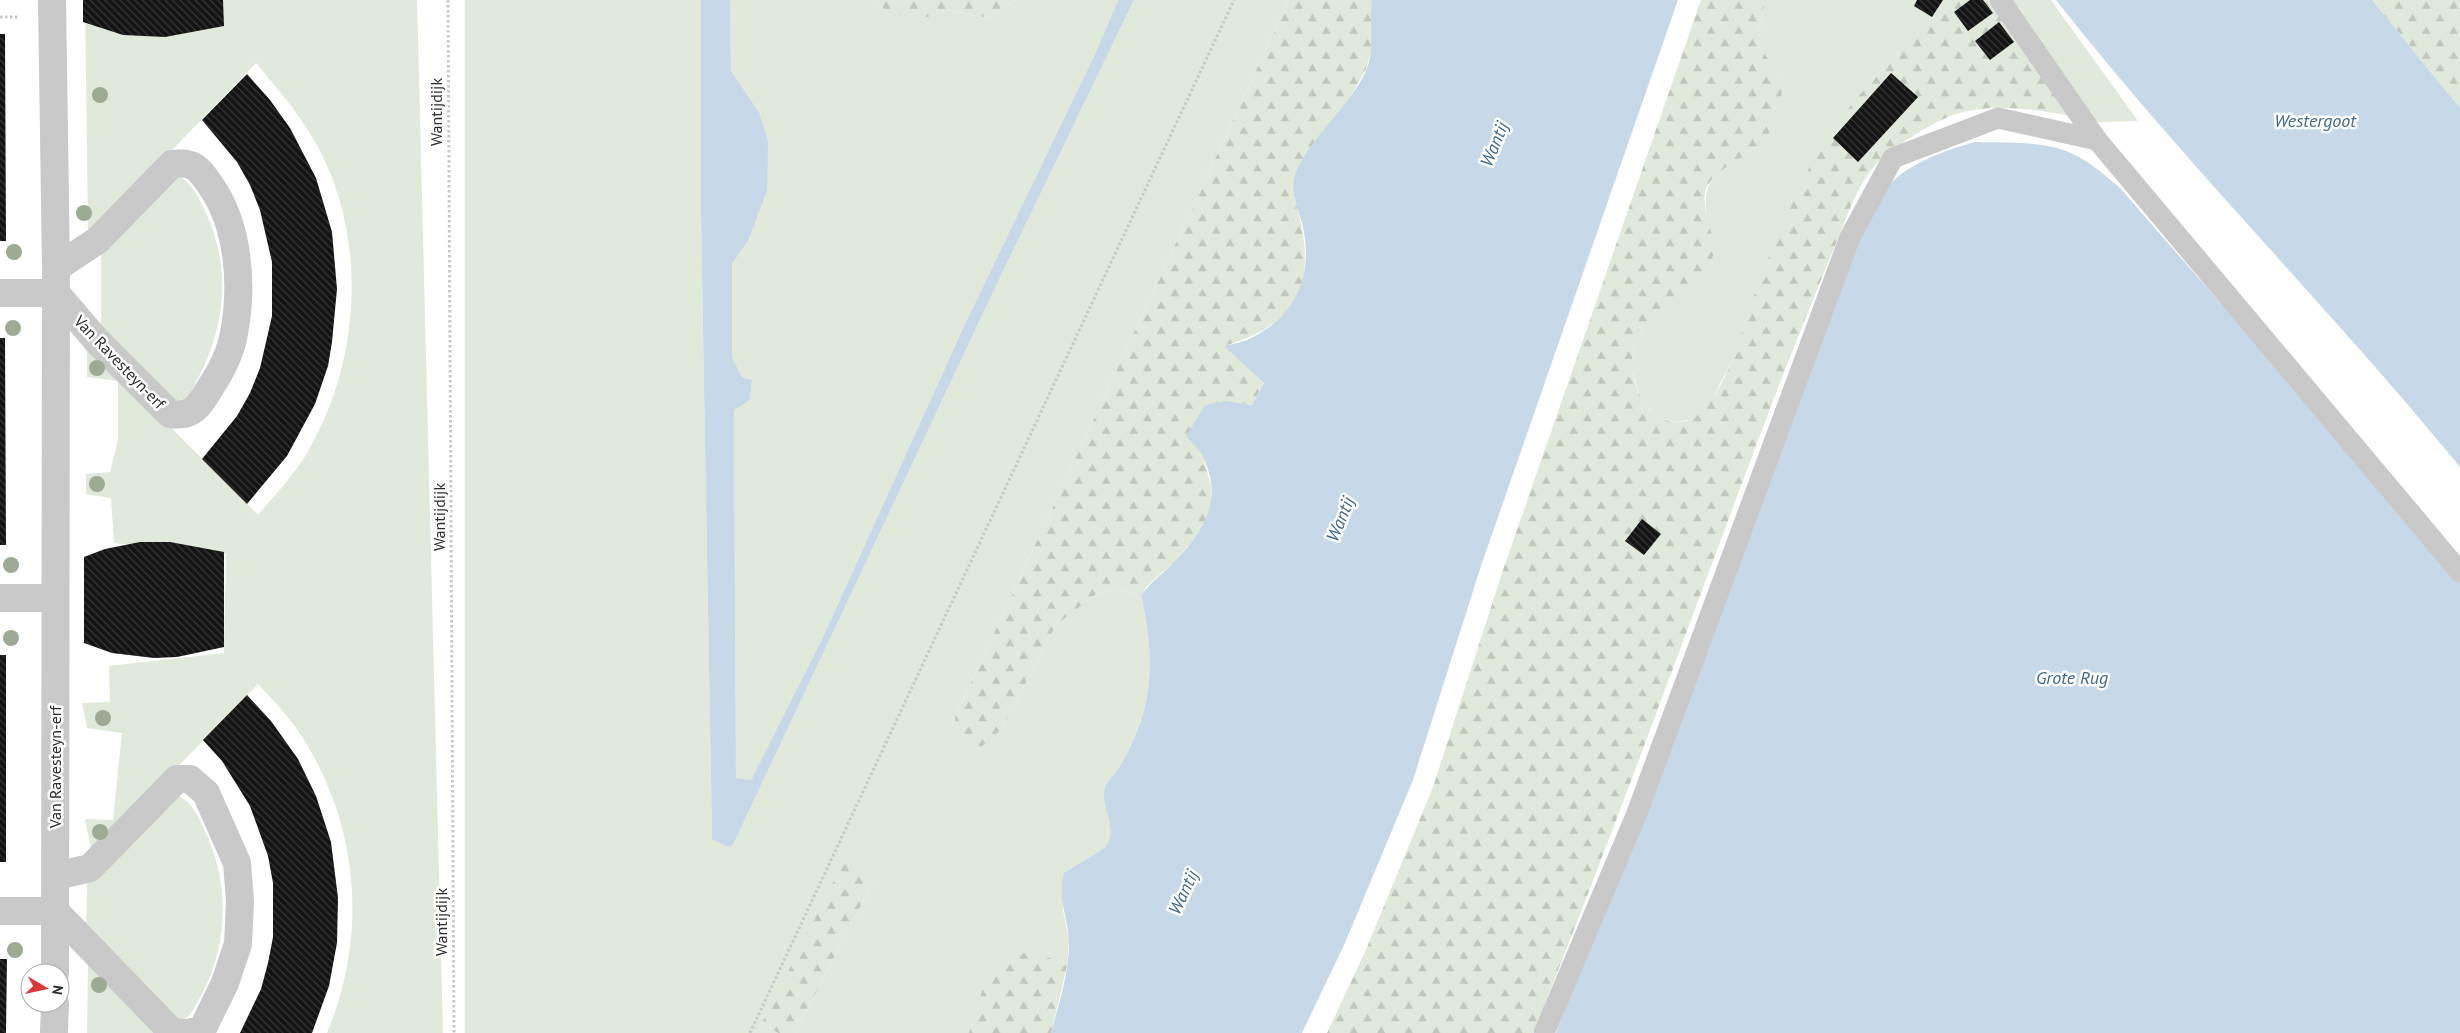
<svg xmlns="http://www.w3.org/2000/svg" width="2460" height="1033" font-family="'PT Sans',sans-serif">
  <defs>
    <pattern id="forest-firs" width="22" height="20" patternUnits="userSpaceOnUse" patternTransform="scale(1.25)"><rect width="22" height="20" fill="#e1e9da"/><path d="M5 1l3.5 6h-7zM16 11l3.5 6h-7z" fill="#c1c8bb"/></pattern>
    <pattern id="building-back-hatch" width="6" height="6" patternUnits="userSpaceOnUse" patternTransform="scale(1.25)"><rect width="6" height="6" fill="#131313"/><path d="M-1 5l2 2M0 0l6 6M5-1l2 2" fill="none" stroke="#363636"/></pattern>
  </defs>
  <rect width="100%" height="100%" fill="#fff"/>
  <path fill="#e1e9da" d="M85,0H417L443,1033H327C367,937 360,833 306,743C293,721 276,703 258,684L92,855L85,819L113,820L122,733L87,728L82,703L110,702L109,666L224,653L226,554L114,543L111,498L86,494V474L110,472L118,440V381L87,377V343L258,515C275,495 294,475 307,453C361,362 368,239 317,145C300,115 278,89 256,63L92,233H88Z
    M465,0H701V218L712,838L728,847L733,845L994,290L1134,0H1289L955,717L1002,729L1056,625L1096,594L1116,588L1141,596C1151,637 1155,687 1138,727C1133,742 1125,759 1116,772C1112,777 1107,781 1105,787C1099,806 1119,826 1106,846C1102,851 1072,867 1064,873L1063,910L1069,940L1067,966L1045,956L996,967L981,994L969,1033H795L874,880L762,1023L778,1033H465Z
    M730,0H875L886,11L927,17L948,10L989,18L1016,0H1118L1095,54L964,326L823,637L751,780L736,779L734,409L750,400L752,380L742,377L732,357V264L748,241L759,112L731,71Z
    M1765,0H1950L1874,77L1709,406L1694,419L1677,422L1657,417L1641,400L1631,366L1635,342L1648,319L1667,302L1707,214C1699,175 1729,165 1758,147L1779,76L1757,44Z
    M1999,0H2051L2138,121L2099,122L2082,118Z
    M180,177C193,184 200,200 206,213C235,277 223,340 187,398L173,402L101,334V248L167,179Z
    M179,796C192,803 198,816 204,829C230,881 229,944 201,996C195,1006 191,1018 180,1021L86,935L87,883Z
    M88,965L93,966L157,1033H87Z"/>
  <path fill="url(#forest-firs)" d="M875,0H1016L989,18L948,10L928,17L904,16L886,11Z
    M1289,0H1372V47L1366,69L1294,196C1317,274 1308,321 1224,346L1264,382L1252,405L1226,401L1203,456L1211,486L1212,508L1200,532L1173,563L1146,587L1141,596L1116,588L1096,594L1056,625L1002,729L974,753L957,739L955,717Z
    M1701,0H1765L1757,44C1764,54 1775,66 1779,77C1787,100 1774,135 1755,149C1739,160 1719,168 1708,185C1695,207 1724,239 1709,267C1702,280 1688,288 1676,296C1644,318 1622,348 1637,388C1643,405 1652,416 1670,421C1679,423 1691,422 1698,415C1726,391 1739,339 1751,304C1764,269 1778,232 1795,198C1804,178 1814,155 1827,137C1863,87 1905,41 1950,0H1999L2082,118C2045,110 1993,102 1956,114C1936,120 1897,145 1881,159C1858,181 1847,217 1835,246C1817,289 1800,332 1783,375C1699,594 1621,816 1533,1033H1327L1365,952L1433,787L1502,573Z
    M2372,0H2460V108Z
    M844,861L874,880L795,1033H778L762,1023Z
    M1025,953L1046,956L1067,966L1051,1033H969C976,1009 985,967 1010,956C1014,954 1021,954 1025,953Z"/>
  <path fill="#c7d9e9" d="M701,0H730L731,71L759,112L768,141L767,190L748,241L732,264V357L742,377L752,380L750,400L734,410L736,778L751,780L823,637L964,326L1095,54L1118,0H1134L994,290L733,845L728,847L712,839L701,218Z
    M1372,0H1678L1481,566L1413,780L1345,943L1302,1033H1051C1059,1003 1069,973 1069,942C1068,918 1057,897 1064,873C1072,867 1102,851 1106,846C1119,827 1099,806 1105,787C1107,781 1112,777 1116,772C1125,759 1133,742 1138,728C1155,687 1151,637 1141,596C1149,583 1162,575 1173,563C1204,531 1224,501 1203,457C1200,449 1191,442 1186,436L1205,405L1226,401L1252,405L1264,383L1224,346C1233,344 1244,342 1253,337C1297,315 1313,274 1303,227C1299,210 1291,196 1294,179C1302,144 1353,105 1367,68C1375,46 1369,23 1372,0Z
    M2056,0H2372L2460,108V467C2330,308 2183,162 2056,0Z
    M1975,142C2008,143 2049,140 2079,157C2094,165 2107,177 2120,188L2399,508L2460,582V1033H1556L1843,265C1856,242 1866,214 1882,193C1903,165 1942,151 1975,142Z"/>
  <path fill="url(#building-back-hatch)" d="M83,0H223L224,26L165,37L123,35L83,22Z
    M1917,0H1943L1932,17L1914,6Z
    M1970,0H1983L1993,13L1968,31L1954,12Z
    M1999,22L2014,42L1990,60L1975,41Z
    M0,34H5L6,241H0Z
    M1891,73L1918,97L1858,162L1833,138Z
    M247,74L270,100L290,128L316,178L332,232L337,289L332,342L328,366L315,404L287,456L247,504L202,459L237,416L250,393L260,368L272,316V262L260,210L250,185L237,162L202,120Z
    M0,338H5L6,545H0Z
    M1642,519L1661,534L1644,555L1625,541Z
    M140,542H170L224,552V647L177,657L154,658L112,653L84,643V557L105,549Z
    M0,655H6V862H0Z
    M247,695L271,721L298,759L316,796L331,842L338,898L337,943L329,986L312,1033H240L261,989L268,963L273,937V883L268,856L250,806L222,761L203,740Z
    M0,959H7L6,1033H0Z"/>
  <g fill="none" stroke-linecap="round" stroke-linejoin="round">
    <path stroke="#c9c9c9" stroke-width="3" stroke-dasharray="2.5 2.5" stroke-linecap="butt" d="M448,0L454,1033
      M0,17H19
      M750,1033L1234,0"/>
    <path stroke="#c9c9c9" stroke-width="21" d="M2000,0L2097,140L2460,572
      M1544,1033L1637,813L1850,237L1893,158L1998,118L2097,140"/>
    <path stroke="#c9c9c9" stroke-width="28" d="M52,0L56,268L55,973
      M0,293H56L97,341L170,414C193,417 198,407 210,388C220,373 231,352 234,333C243,286 239,226 211,186C199,169 195,161 172,164L98,240L56,268
      M0,598H54
      M56,876L90,868L177,779H190L206,793L237,863L240,901L238,944L225,983L202,1030L187,1033
      M0,911H55L172,1032L185,1033
      M54,1033L55,1003"/>
  </g>
  <g fill="#9daa94">
    <circle cx="100" cy="95" r="8"/>
    <circle cx="84" cy="213" r="8"/>
    <circle cx="14" cy="252" r="8"/>
    <circle cx="13" cy="328" r="8"/>
    <circle cx="97" cy="368" r="8"/>
    <circle cx="97" cy="484" r="8"/>
    <circle cx="11" cy="565" r="8"/>
    <circle cx="11" cy="638" r="8"/>
    <circle cx="103" cy="718" r="8"/>
    <circle cx="100" cy="832" r="8"/>
    <circle cx="15" cy="950" r="8"/>
    <circle cx="99" cy="985" r="8"/>
  </g>
  <g text-anchor="middle" dominant-baseline="central" stroke-width="5" stroke-linejoin="round" paint-order="stroke">
    <g font-size="16" fill="#2c2c2c" stroke="#fff">
      <text transform="translate(436 112) rotate(-90)">Wantijdijk</text>
      <text transform="translate(120 362) rotate(46)">Van Ravesteyn-erf</text>
      <text transform="translate(439 517) rotate(-90)">Wantijdijk</text>
      <text transform="translate(55 767) rotate(-90)">Van Ravesteyn-erf</text>
      <text transform="translate(441 922) rotate(-90)">Wantijdijk</text>
    </g>
    <g font-size="18" font-style="italic" fill="#3f6889" stroke="#fff">
      <text x="2315" y="120">Westergoot</text>
      <text transform="translate(1494 144) rotate(-68)">Wantij</text>
      <text transform="translate(1340 519) rotate(-68)">Wantij</text>
      <text x="2072" y="677">Grote Rug</text>
      <text transform="translate(1183 892) rotate(-65)">Wantij</text>
    </g>
  </g>
  <g transform="translate(45 988) rotate(99)"><circle r="24" fill="#ffffff" stroke="#ababab"/>
  <path d="M0-4L9 19L0 12L-9 19Z" fill="#db3739"/>
  <text y="-8" font-size="14" font-weight="bold" text-anchor="middle" fill="#2c2c2c">N</text>
  </g>
</svg>
